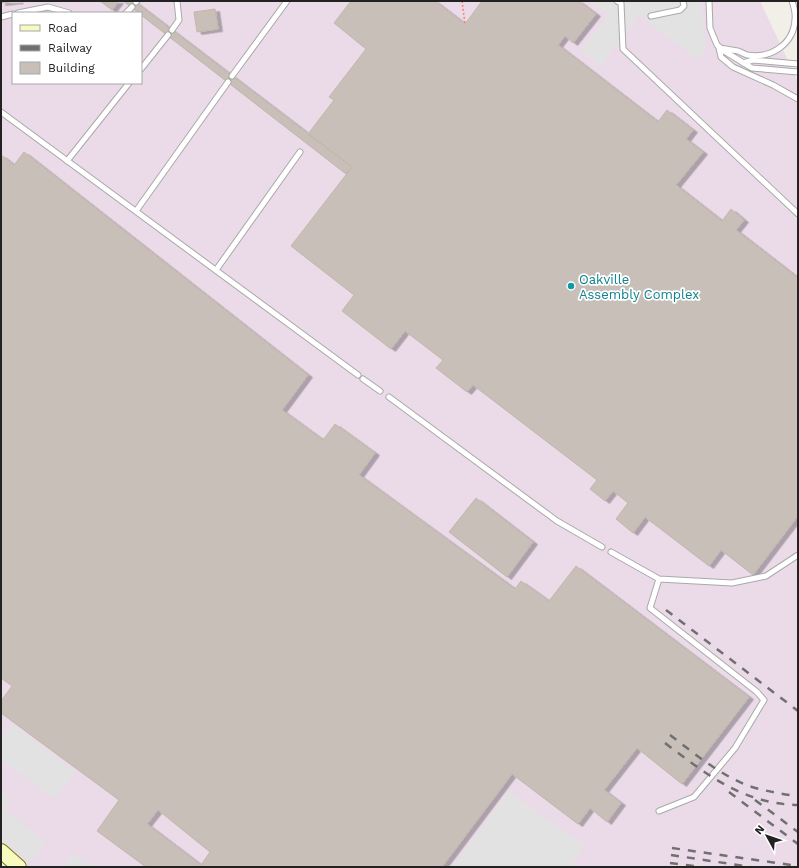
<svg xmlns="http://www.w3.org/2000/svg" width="799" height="868" font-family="'Work Sans',sans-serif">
  <defs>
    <filter id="shadow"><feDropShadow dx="4.5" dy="2.5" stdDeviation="0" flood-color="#0004"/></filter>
  </defs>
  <rect width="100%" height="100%" fill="#f2efe9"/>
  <path fill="#ebdbe8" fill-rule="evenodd" d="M1,1H760L798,82V867H22L1,849ZM13,13H141V83H13Z"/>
  <path fill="#e2e2e2" d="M591,1H700L706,46L698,60L639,15L601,66L581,50L609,15Z
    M12,724L75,772L55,799L1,759V738Z
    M1,791L11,799L4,808L46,843L30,862L1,838Z
    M508,791L585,846L569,867H453Z
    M73,853L91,867H62Z"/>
  <path fill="#c7bfb8" stroke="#c4b6ab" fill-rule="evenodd" filter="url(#shadow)" d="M1,1H19L1,3Z
    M100,1H119L112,10Z
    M123,1H134L352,167L346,174L141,15V13H139Z
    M351,1H435L465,24L482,1H486L489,3L490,1H579L596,14L573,43L565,36L558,45L658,122L667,110L693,130L686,139L703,152L676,185L722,221L731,209L744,220L736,230L798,278V516L753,575L721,550L709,566L645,517L633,533L616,519L628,503L613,491L605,501L590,489L597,480L473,385L467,392L436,368L443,360L405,331L391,349L342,311L354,295L291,246L352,167L308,134L334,100L329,97L366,49L334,23Z
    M215,9L218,29L197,32L194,12Z
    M24,152L308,375L282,410L323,440L335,424L375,453L359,475L515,589L521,581L549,601L576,566L749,697L682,784L637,748L604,790L621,803L607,822L590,808L578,824L512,774L442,867H146L97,831L119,800L1,713V701L12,686L1,678V155L14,165ZM158,810L210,852L201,865L147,824Z
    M476,498L533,542L507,577L449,532Z"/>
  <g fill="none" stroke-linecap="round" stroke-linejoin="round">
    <g stroke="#a9a9a9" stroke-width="7">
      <path id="lane" d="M617,1L621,3L623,49L798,214
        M709,1L710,28L717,45L724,51L752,68L798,72
        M136,2L137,1
        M18,13L48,7L69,13
        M126,13L132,7
        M651,16L680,10L684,6L683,1
        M1,17L13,14
        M172,30L179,20L177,1
        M719,48L721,57L733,67L773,85L798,99
        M720,48C726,49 733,50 738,51C741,52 744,54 747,55C771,59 794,44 795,19C796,13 794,7 792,1
        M743,63L753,60L798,64
        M141,69L168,35
        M232,76L287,1
        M1,112L358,375
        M67,161L129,83
        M136,211L228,82
        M216,270L300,152
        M363,379L380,391
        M389,397L557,521L602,547
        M611,552L659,579L732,583L766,576L798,555
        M659,579L650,608L757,692L764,700L735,748L694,797L659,811"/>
    </g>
    <g stroke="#707d05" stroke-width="16">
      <path id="secondary" d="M1,851L19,867"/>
    </g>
    <path stroke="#fa8072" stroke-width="1.5" stroke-dasharray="2 2" stroke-linecap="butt" d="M462,1L465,24"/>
    <use href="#lane" stroke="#fff" stroke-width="5"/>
    <use href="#secondary" stroke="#f7fabf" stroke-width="14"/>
    <path stroke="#707070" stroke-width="2.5" stroke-dasharray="8 8" stroke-linecap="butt" d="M666,610L798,711
      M670,735C695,754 720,775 749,786C765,791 781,794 798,796
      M665,743C706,774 743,804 798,805
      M729,792L798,844
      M755,800L798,832
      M672,848L798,866
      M671,855L751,867
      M670,863L701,867"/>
  </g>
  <circle fill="#0f9aa8" stroke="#fff" stroke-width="1.5" cx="571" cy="286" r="4"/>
  <g text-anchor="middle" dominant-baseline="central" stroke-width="3.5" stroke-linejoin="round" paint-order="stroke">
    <g font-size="13" fill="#0d838f" stroke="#fff" text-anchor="start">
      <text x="579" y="279">Oakville<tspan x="579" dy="15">Assembly Complex</tspan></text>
    </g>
  </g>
  <rect width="799" height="868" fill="none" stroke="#222222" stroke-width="4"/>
  <rect x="12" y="12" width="130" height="72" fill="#ffffff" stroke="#a7a7a7"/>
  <rect x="20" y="25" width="20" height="6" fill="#f7fabf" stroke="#a7a7a7"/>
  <text x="48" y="32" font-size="12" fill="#222222">Road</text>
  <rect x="20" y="45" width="20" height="6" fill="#707070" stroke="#a7a7a7"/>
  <text x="48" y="52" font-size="12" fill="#222222">Railway</text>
  <rect x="20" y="62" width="20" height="12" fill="#c7bfb8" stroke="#a7a7a7"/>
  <text x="48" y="72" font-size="12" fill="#222222">Building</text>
  <g transform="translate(767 836) rotate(310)" stroke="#ffffff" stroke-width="3" paint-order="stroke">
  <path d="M0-3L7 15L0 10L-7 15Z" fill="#222222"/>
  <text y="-6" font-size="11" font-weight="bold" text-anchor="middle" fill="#222222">N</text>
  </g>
</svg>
